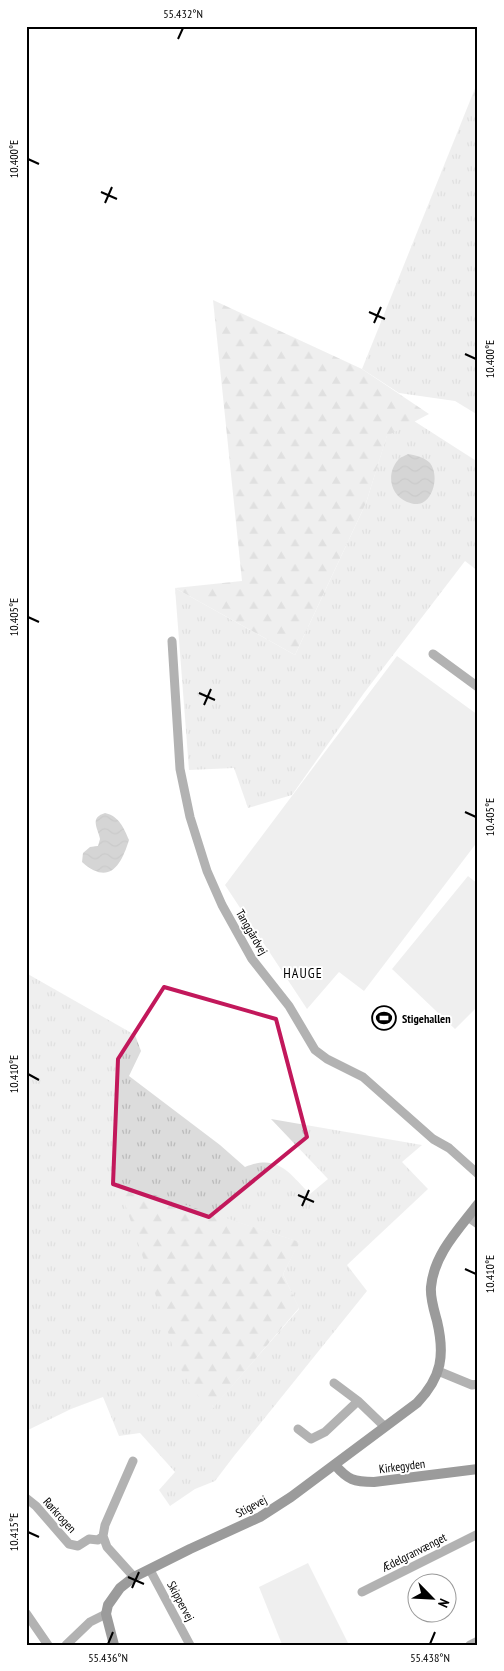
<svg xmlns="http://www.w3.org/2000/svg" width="504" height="1671" font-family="'PT Sans Narrow',sans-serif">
  <defs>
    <pattern id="grass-tufts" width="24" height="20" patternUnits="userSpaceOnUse" patternTransform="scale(1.25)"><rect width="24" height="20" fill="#dcdcdc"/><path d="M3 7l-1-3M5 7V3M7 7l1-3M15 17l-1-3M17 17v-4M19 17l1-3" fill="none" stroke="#bbb"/></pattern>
    <pattern id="forest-firs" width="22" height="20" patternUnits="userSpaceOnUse" patternTransform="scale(1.25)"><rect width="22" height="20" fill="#dcdcdc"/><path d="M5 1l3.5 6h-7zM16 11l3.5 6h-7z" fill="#bbb"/></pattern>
    <pattern id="water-waves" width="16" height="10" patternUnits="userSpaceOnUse" patternTransform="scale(1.25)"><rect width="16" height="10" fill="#a3a3a3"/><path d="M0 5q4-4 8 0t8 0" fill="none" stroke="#8b8b8b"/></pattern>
  </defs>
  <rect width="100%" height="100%" fill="#fff"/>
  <path fill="url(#grass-tufts)" fill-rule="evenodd" d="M478,81V415L455,401L399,393L362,369Z
    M414,421L478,462V571L465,561L364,693L292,795L248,808L234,768L189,770L175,588L295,655L366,503L387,435Z
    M26,973L135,1035L141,1051L129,1076L220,1145L245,1167C278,1154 288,1172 310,1194L328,1179L271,1119L422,1145L402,1162L428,1189L347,1265L367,1291L234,1456L215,1481L195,1489L170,1506L159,1490L175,1472L140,1433L119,1436L103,1397L71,1409L26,1431ZM119,1184L299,1242L283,1274L299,1309L209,1412Z"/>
  <path fill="url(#forest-firs)" d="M213,300L362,369L429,414L387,436L366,503L295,655L175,588L242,581Z
    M118,1183L300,1242L283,1274L299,1308L209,1413L180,1368Z"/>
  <path fill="#dcdcdc" d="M397,656L478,715V841L364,991L339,972L307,1009L225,885Z
    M468,876L478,884V1006L455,1029L392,969Z
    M308,1563L349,1645H283L281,1642L259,1587Z"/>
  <path fill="url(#water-waves)" d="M408,454C415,455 423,457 429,462C439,472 435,497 422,503C416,505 413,504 407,502C390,495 386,474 398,460C400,457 405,456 408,454Z
    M105,813C119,816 124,828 129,840C121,866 109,886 82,862L83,853L90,847L98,846L100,839C98,828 89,818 105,813Z"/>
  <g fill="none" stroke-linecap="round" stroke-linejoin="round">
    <path stroke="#555" stroke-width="9" d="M172,641L180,769L190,817L207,871L222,905L252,959L289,1006L315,1050L327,1059L363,1077L433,1139L449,1148L478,1174
      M433,654L478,687
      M468,1217L478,1224
      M438,1371L472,1385L478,1384
      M358,1401L385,1427
      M298,1429L311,1439L325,1432L358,1401L334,1383
      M133,1461L105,1525L103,1536L107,1547L134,1577
      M26,1498L36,1506L69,1544L78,1546L89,1539L98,1540L103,1536
      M150,1570L190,1645
      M362,1592L478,1534
      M26,1613L48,1645
      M66,1645L90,1622L106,1614
      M470,1645L478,1641"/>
    <path stroke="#222" stroke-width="10" d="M335,1465C348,1480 354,1482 374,1482L478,1469
      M114,1645L106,1614L108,1605L120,1588L134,1577L190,1549L260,1517L291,1497L417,1403C442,1377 445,1355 437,1321C434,1310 430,1298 431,1287C434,1254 459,1229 478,1204"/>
  </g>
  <path d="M0 0H504V1671H0ZM164,987L276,1019L307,1137L209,1217L113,1184L118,1059Z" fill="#fff" fill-opacity=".55" fill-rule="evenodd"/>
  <path fill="none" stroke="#c2185b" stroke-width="4" stroke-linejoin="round" d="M164,987L276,1019L307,1137L209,1217L113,1184L118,1059Z"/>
  <path fill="none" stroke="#000" stroke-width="2" d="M178,39L183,28M28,159L39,164M101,192L117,199M105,203L112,187M369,312L385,319M374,323L381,307M465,354L476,359M28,617L39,622M199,693L215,700M204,705L211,689M465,812L476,817M28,1074L39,1080M298,1195L314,1202M302,1206L309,1190M465,1269L476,1274M28,1532L39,1537M128,1577L144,1584M132,1588L139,1572M108,1644L113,1632M430,1644L435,1632"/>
  <defs>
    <g id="stadium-ring" transform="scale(1.25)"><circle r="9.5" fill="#fff" stroke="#000" stroke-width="1.5"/><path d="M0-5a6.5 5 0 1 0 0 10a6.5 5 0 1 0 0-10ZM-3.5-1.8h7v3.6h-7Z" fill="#000"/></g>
  </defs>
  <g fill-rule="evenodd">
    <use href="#stadium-ring" x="384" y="1018"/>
  </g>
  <g text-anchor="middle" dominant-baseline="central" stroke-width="4" stroke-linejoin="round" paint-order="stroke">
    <g font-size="12" fill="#000" stroke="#fff">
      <text transform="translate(252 932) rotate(60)">Tanggårdvej</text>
      <text transform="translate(402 1466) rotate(-7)">Kirkegyden</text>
      <text transform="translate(251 1506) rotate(-28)">Stigevej</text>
      <text transform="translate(60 1515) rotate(48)">Rørkrogen</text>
      <text transform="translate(414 1552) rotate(-27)">Ædelgranvænget</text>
      <text transform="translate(181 1601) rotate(62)">Skippervej</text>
    </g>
    <g font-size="12" font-weight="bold" fill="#000" stroke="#fff" text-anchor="start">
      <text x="402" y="1018">Stigehallen</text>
    </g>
    <g font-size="14" letter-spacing="1" fill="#000" stroke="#fff">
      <text x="303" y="973">HAUGE</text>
    </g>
  </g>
  <rect width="504" height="1671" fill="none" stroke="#ffffff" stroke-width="55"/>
  <g transform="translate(432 1598) rotate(114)"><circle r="24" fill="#ffffff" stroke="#999999"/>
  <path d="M0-4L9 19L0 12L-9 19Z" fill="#000000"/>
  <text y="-8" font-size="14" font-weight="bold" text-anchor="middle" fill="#000000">N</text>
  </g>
  <rect x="28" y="28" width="448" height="1616" fill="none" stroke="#000" stroke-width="2"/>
  <g font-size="12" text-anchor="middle" fill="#000">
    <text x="183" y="18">55.432°N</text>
    <text transform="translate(14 159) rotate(-90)" y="4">10.400°E</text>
    <text transform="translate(490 359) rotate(-90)" y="4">10.400°E</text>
    <text transform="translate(14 617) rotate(-90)" y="4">10.405°E</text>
    <text transform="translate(490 817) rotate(-90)" y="4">10.405°E</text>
    <text transform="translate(14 1074) rotate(-90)" y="4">10.410°E</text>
    <text transform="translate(490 1274) rotate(-90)" y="4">10.410°E</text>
    <text transform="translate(14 1532) rotate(-90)" y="4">10.415°E</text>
    <text x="108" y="1662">55.436°N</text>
    <text x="430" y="1662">55.438°N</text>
  </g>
</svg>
